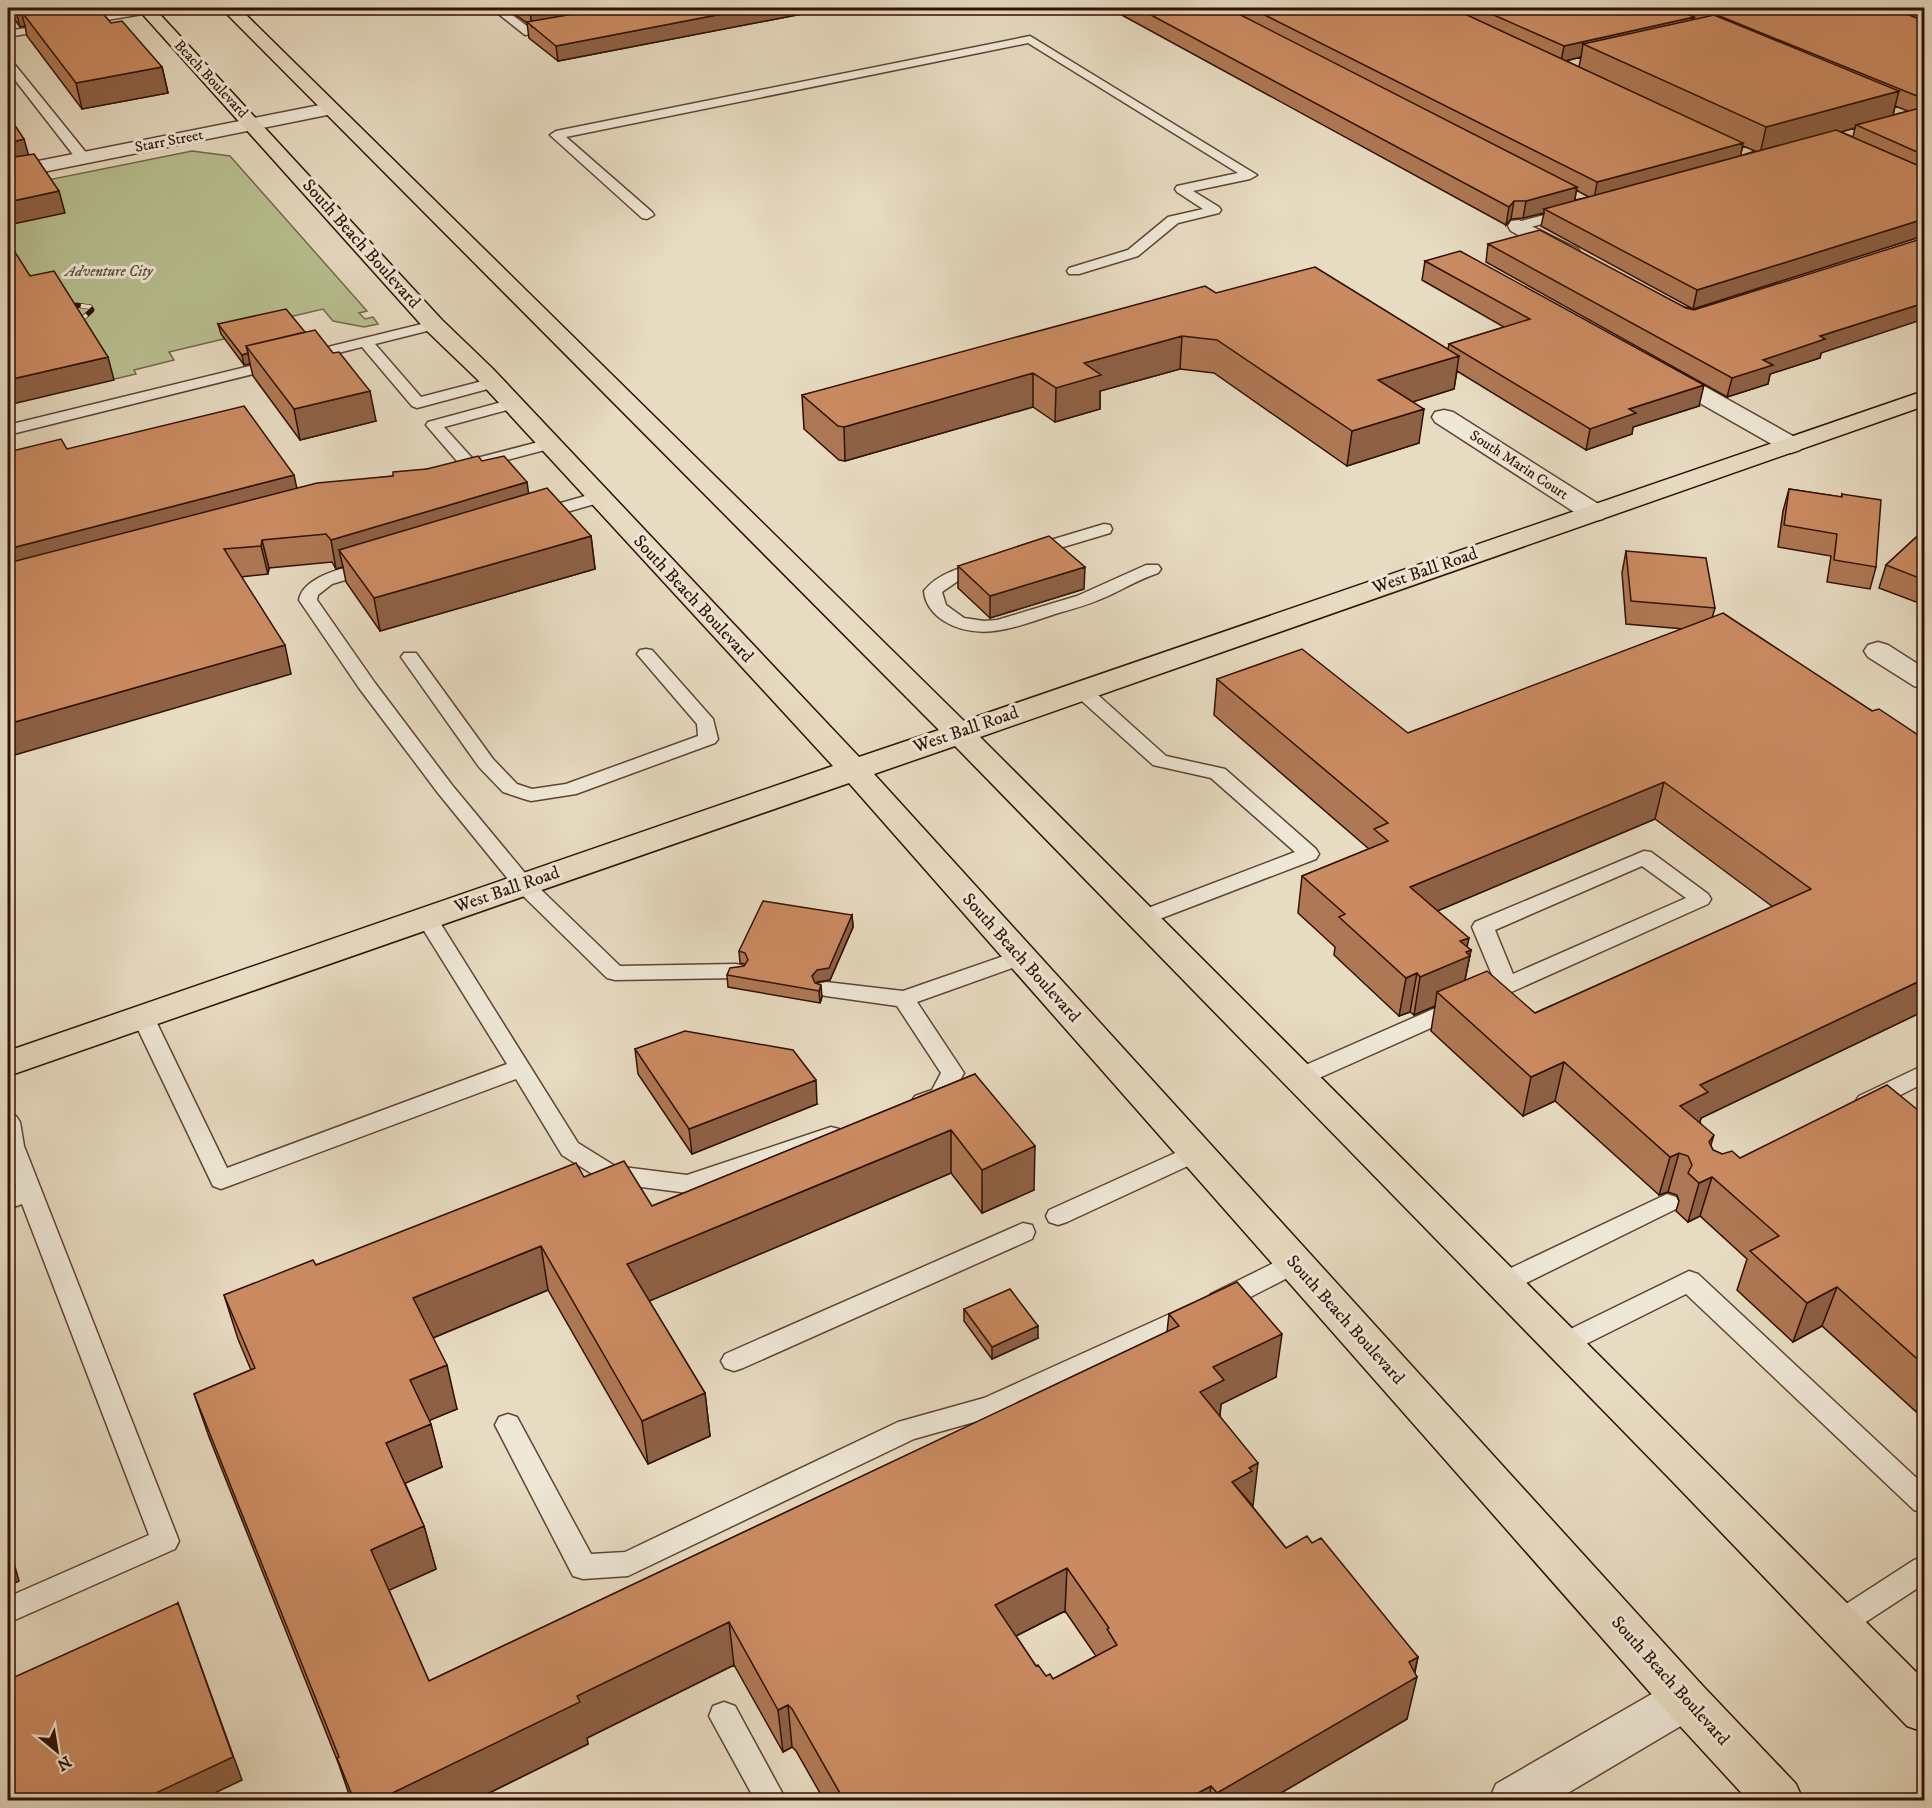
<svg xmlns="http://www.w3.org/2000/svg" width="1932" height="1808" font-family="'IM FELL DW Pica',serif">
  <rect width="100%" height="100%" fill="#e7dbc1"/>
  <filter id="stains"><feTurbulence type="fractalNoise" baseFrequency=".00333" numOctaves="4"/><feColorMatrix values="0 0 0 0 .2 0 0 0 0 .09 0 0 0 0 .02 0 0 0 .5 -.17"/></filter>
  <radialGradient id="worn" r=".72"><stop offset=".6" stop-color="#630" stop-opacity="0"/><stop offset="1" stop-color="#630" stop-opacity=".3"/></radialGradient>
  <path fill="#b8c091" stroke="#74684a" stroke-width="1.5" d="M192,151L230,156L367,311L359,313L365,319L373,317L378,324L364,327L333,321L323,309L285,318L232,337L169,352L174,360L134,370L136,374L8,404V188Z"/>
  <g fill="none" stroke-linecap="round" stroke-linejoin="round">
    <g stroke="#5e4433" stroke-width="3">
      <path id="lane" d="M143,8H152L154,10L148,13L8,37V31Z
        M491,8H503L531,29L555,25L561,28L555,31L525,35Z
        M1030,36L1257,175L1250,179L1193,191L1219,207L1221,210L1219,213L1178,223L1138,256L1079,274H1069L1067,271L1069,268L1128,250L1168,217L1203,209L1177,192L1175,189L1177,186L1238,173L1028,43L566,137L652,212L654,215L647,219L642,218L550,135L556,131Z
        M8,60L12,61L88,155L89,158L88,161H78L8,71Z
        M1571,208L1576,209L1578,212L1576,215L1519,230L1512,226L1514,223Z
        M434,321L441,325L439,328L375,344L421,397L494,378L502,383L499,386L417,408L412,406L362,347L8,435V425Z
        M513,399L518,401L521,404L518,407L444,427L473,459L550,439L558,444L556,447L469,470L463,468L426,425L428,422Z
        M599,492L607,497L605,501L539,520L531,515L533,511Z
        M1104,524L1110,525L1112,529L1110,533L1030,557L1024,556L1021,552L1024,548Z
        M372,561L378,562L381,566L378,570L332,584L318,595L317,600L375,683L452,785L530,879L620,966L736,964L744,966L747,971L744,976L736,978L615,980L607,978L516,889L438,793L359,688L299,600C303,575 351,566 372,561Z
        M983,562L989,563L992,567L989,571L958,581L942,592L946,605L964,618L984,621L997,620L1077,596L1146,565H1158L1161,569L1158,573C1140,579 1125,588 1108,596C1091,604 1073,609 1055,614C1019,626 980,643 944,621C933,614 925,604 924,591C938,573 962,567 983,562Z
        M646,649L652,650L713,719L718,739L715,743L576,794L531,801L524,799L503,792L479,767L401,657L404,653H416L493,759L517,784L532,789L566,784L698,736L697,724L637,654L640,650Z
        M1081,684L1088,686L1166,756L1225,769L1316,849L1319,854L1316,859L1149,923L1142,925L1135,923L1131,918L1135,913L1295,852L1211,778L1153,765L1074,694L1072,690L1074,686Z
        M1644,851L1651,852L1708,894L1711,899L1708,904L1308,1083L1300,1085L1292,1083L1289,1077L1292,1071L1495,982L1472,927L1475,922ZM1642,866L1686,898L1513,974L1495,930Z
        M427,911L434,913L578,1143L615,1166L687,1175L831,1127L839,1129L843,1135L839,1141L688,1193L610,1183L602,1180L562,1155L516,1079L229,1186L221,1189L213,1186L132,1017L135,1012L143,1009L151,1012L154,1017L227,1168L507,1064L416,918L420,913Z
        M1021,950L1029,952L1032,957L1029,962L917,1002L964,1073L948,1102L923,1110L915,1108L911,1102L915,1096L932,1090L941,1073L897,1006L826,996L818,994L815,989L818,984L826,982L903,991Z
        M1924,1065V1083L1875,1108L1867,1110L1859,1108L1855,1102L1859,1096Z
        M8,1114L16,1116L20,1122L24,1146L179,1541L175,1549L8,1623V1597L149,1535L22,1204L8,1209V1190L16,1187L8,1165Z
        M1195,1144L1203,1147L1207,1153L1203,1159L1067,1222L1058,1225L1049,1222L1046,1216L1049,1210Z
        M1667,1194L1676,1197L1679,1203L1676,1209L1512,1290L1503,1293L1494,1290L1490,1283L1494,1276Z
        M1023,1223L1032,1225L1035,1232L1032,1239L743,1368L734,1371L725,1368L721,1361L725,1354Z
        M1294,1253L1303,1256L1306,1263L1303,1270L1229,1308L1220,1311L1211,1308L1207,1301L1211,1294Z
        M1689,1271L1698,1274L1924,1485V1513L1914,1510L1686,1294L1572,1351L1563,1354L1554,1351L1550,1344L1554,1337Z
        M1192,1304L1201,1307L1205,1314L1201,1321L999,1415L914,1439L628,1576L583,1579L573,1576L495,1425L499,1417L508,1414L517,1417L591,1554L625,1552L898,1422L984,1398Z
        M1924,1557V1584L1849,1633L1839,1637L1829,1633L1825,1624L1829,1615L1914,1560Z
        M724,1702L735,1706L786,1800H755L709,1716L713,1706Z"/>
    </g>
    <g stroke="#5e4433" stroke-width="3">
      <path id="street" d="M330,103L337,105L340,109L337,113L8,179V167Z
        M1519,220L1578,249L1581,254L1578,259L1570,261L1562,259L1511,231L1508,226L1511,221Z
        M1662,365L1670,367L1800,440L1804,445L1800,450L1791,453L1782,450L1654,377L1650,372L1654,367Z
        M1444,410L1453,412L1603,507L1607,513L1603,519L1594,521L1585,519L1435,422L1432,417L1435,412Z
        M1878,642L1888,645L1924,668V689L1914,686L1868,657L1864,651L1868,645Z
        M1685,1678L1701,1684L1708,1699L1701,1714L1556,1800H1489L1496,1784L1669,1684Z"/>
    </g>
    <g stroke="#301104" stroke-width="3">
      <path id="primary" d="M137,8H154L442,320L493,369L859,757L939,730L221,8H239L964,721L1924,391V406L980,737L1924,1680V1732L1907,1726L1673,1482L955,746L874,774L1701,1684L1796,1784L1803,1800H1748L1669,1714L849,783L8,1076V1051L833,766L477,379L426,330Z"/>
    </g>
    <use href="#lane" fill="#efe8d7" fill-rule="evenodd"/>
    <use href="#street" fill="#efe8d7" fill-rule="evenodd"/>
    <use href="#primary" fill="#e7dbc1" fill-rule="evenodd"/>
    <g stroke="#301104" stroke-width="5">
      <path id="rail" d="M62,311L76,305L90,307L92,310L90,312L76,324L79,329"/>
    </g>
    <use href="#rail" stroke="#efe8d7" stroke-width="4" stroke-dasharray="10" stroke-linecap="butt"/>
  </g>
  <path fill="#af7854" stroke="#301104" stroke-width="1.5" fill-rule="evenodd" d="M8,8H98L111,23L162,67L168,93L82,109L27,36L25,26L20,27L8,10Z
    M506,8H833L558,61L529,38L527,23Z
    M1109,8H1924V237L1923,236L1693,309L1541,226L1544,213L1523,218L1511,219L1506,225ZM1581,57L1579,67L1566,61ZM1895,106L1908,111L1893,115ZM1855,128L1853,137L1841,132ZM1743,146L1755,151L1740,156ZM1576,190L1587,196L1589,197L1575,200Z
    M1488,244L1694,310L1821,353L1820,358L1770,374L1768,384L1727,397L1486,262Z
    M1425,261L1699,406L1633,427L1632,434L1586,450L1457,371L1454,389L1412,402L1419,443L1347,466L1214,373L1180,369L1100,391V409L1055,422L1033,407L845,461L839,460L804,429L802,395L1216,293L1448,349L1449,344L1504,327L1422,280Z
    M218,324L376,421L300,440L253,376L250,364L244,365L221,334Z
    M67,449L297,488L393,476L427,469L482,461L591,536L595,569L380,631L346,582L343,567L336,569L332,562L269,568L268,574L241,577L291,674Z
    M1789,489L1841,497L1842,494L1876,567L1870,589L1827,582L1831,556L1778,547L1783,511Z
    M1924,530V605L1879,588L1886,565Z
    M1626,551L1715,608L1712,618L1872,711L1924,739V1011L1701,1118L1700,1122L1713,1150L1722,1154L1740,1158L1924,1115V1419L1822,1326L1793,1342L1737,1290L1747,1259L1700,1216L1688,1222L1676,1211L1679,1201L1677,1195L1668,1192L1659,1195L1555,1101L1523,1116L1431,1031L1435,1006L1414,1015L1410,1012L1399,1016L1334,955L1335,947L1298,913L1302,876L1369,849L1214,715L1217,679L1408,733L1684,629L1626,624L1622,573ZM1655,819L1773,907L1535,1013L1465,980L1471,950L1467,947L1437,911Z
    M958,566L1084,589L990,618L958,588Z
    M852,915L853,927L830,980L817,982L816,983L822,997L820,1003L728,987L727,975L744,966L745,964L740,963L739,951Z
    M635,1049L817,1104L692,1154L638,1074Z
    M975,1074L1034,1190L982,1213L951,1173L649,1301L705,1393L710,1436L648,1464L548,1290L433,1338L457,1409L429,1420L442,1467L405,1483L424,1526L436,1569L389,1590L429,1681L1167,1332L1169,1314L1276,1377L1221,1404L1220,1416L1252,1506L1286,1548L1312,1543L1418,1657L1415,1672L1407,1719L1269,1800H824L796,1751L792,1747L783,1752L734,1665L587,1738L588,1744L475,1800H351L339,1765L209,1437L194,1394L251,1370L238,1339L224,1295L584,1177L652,1206ZM1065,1611L1096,1656L1053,1679L1046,1676L1036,1666L1016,1636Z
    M964,1309L1038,1338L992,1359L964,1321Z"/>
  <path fill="#8e6145" stroke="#301104" stroke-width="1.5" d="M15,8H87L21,11L25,26L20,27Z
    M550,8H637L532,27L530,11Z
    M753,8H833L558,61L556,46Z
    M1694,17L1691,32L1583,44L1581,57L1561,62L1564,46Z
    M162,67L168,93L82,109L76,83Z
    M1899,91L1892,118L1856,125L1855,128L1760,154L1766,127Z
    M24,139L30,160L8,165V143Z
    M1743,143L1740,159L1594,200L1597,182Z
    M1577,187L1574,204L1544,209V213L1523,218L1526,201Z
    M59,191L65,213L8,225V202Z
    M1514,201L1511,219L1506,225L1509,207Z
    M1924,219V232L1923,236L1693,309L1697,290Z
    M1924,303V319L1821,353L1820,358L1770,374L1768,384L1727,397L1732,378L1763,360L1820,336Z
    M1182,336L1180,369L1100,391V409L1055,422L1056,388L1084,363Z
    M248,353L250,364L244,365L242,355Z
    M1459,356L1454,389L1374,414L1378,380Z
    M108,357L114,380L8,405V380Z
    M1033,373V407L845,461L844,427Z
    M1704,385L1699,406L1633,427L1632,434L1586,450L1590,429L1629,409Z
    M370,391L376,421L300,440L294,409Z
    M1424,409L1419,443L1347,466L1352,431Z
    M294,475L300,503L8,580V549Z
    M527,482L531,510L339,550L343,567L336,569L331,540Z
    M591,536L595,569L380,631L374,598Z
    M262,540L269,568L268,574L261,546Z
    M1085,567L1084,589L990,618V596Z
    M285,645L291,674L8,757V724Z
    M1664,782L1655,819L1404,925L1410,887Z
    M852,915L853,927L830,980L817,982L813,988L812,976Z
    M1469,938L1466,952L1471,950L1462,994L1437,992L1435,1006L1414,1015L1420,977L1460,941Z
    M1417,973L1410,1012L1399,1016L1406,978Z
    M1924,979V1011L1701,1118L1697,1131L1680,1106L1700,1085Z
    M821,985L822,997L820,1003L819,991Z
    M1564,1062L1555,1101L1523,1116L1531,1077Z
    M816,1080L817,1104L692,1154L689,1129Z
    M951,1130V1173L633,1308L627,1264Z
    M1714,1135L1702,1174L1709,1142Z
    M1035,1146L1034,1190L982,1213V1170Z
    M1679,1153L1668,1192L1659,1195L1670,1157Z
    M1712,1177L1700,1216L1688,1222L1699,1183Z
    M541,1246L548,1290L423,1342L413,1298Z
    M1837,1287L1822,1326L1793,1342L1807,1303Z
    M1038,1326V1338L992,1359V1347Z
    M1282,1334L1276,1377L1221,1404L1219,1424L1200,1392L1213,1367Z
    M447,1365L457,1409L421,1424L410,1380Z
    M705,1393L710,1436L648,1464L642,1421Z
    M431,1424L442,1467L397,1487L386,1443Z
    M1258,1463L1253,1506L1232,1482L1249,1468Z
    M424,1526L436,1569L383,1593L371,1550Z
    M8,1542L19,1581L8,1586Z
    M1067,1568L1065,1611L994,1647L995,1605Z
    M178,1603L242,1780L200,1800H141Z
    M729,1622L734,1665L587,1738L588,1744L475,1800H378L577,1696Z
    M1418,1657L1413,1679L1417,1677L1407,1719L1269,1800H1216L1217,1793L1409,1662Z
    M788,1705L792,1747L783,1752L778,1710Z
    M1211,1786L1209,1800H1185Z"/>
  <path fill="#cb8b62" stroke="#301104" stroke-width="1.5" fill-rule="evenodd" d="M41,8H98L111,23L122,21L162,67L76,83L21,11Z
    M525,8H550L530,11Z
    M608,8H753L556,46L527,22Z
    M1138,8H1227L1577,187L1526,201H1514L1509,207Z
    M1251,8H1452L1743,143L1597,182Z
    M1478,8H1673L1694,17L1564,46Z
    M1700,8H1892L1924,21V97L1917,96Z
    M1714,15L1899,91L1766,127L1583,44Z
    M1924,106V155L1856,125L1924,107Z
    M8,115L24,139L8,143Z
    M1836,130L1924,168V219L1697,290L1544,209Z
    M34,154L59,191L8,202V158Z
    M1540,230L1686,308L1694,310L1924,238V303L1820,336L1825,339L1763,360L1773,365L1732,378L1488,244Z
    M8,241L30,276L54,271L108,357L8,380Z
    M1460,251L1704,385L1629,409L1636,413L1590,429L1449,344L1530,319L1425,261Z
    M1315,267L1459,356L1378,380L1424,409L1352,431L1217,340L1182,336L1084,363L1101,375L1056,388L1033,373L844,427L838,426L802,395L1205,286L1216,293Z
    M286,309L305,332L246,346L248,353L242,355L218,324Z
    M315,330L333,353L339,352L370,391L294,409L246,346Z
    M244,406L294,475L8,549V452L61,439L67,449Z
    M478,456L482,461L504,456L527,482L331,540L326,534L262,540L261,546L224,549L285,645L8,724V563L317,483L393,476V472L427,469Z
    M547,488L591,536L374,598L339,550Z
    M1789,489L1842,497V494L1881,500L1876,567L1834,560L1837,534L1784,525Z
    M1924,530V580L1886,565Z
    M1049,536L1085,567L990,596L958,566Z
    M1626,551L1706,558L1715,608L1631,601Z
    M1723,613L1872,711L1879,709L1924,739V979L1700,1085L1708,1092L1680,1106L1714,1135L1709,1142L1713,1150L1722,1154L1732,1151L1740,1158L1887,1085L1924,1115V1365L1837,1287L1807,1303L1750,1251L1779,1236L1712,1177L1699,1183L1688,1173L1692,1165L1688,1156L1679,1153L1670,1157L1564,1062L1531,1077L1437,992L1487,971L1535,1013L1811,889L1664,782L1410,887L1469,938L1460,941L1471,950L1466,952L1470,956L1420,977L1417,973L1406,978L1339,917L1345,914L1302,876L1388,841L1374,829L1388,823L1217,679L1302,649L1408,733Z
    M763,901L852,915L829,968L817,970L812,976L815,983L821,985L819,991L727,975L730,968L744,966L748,960L745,953L739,951Z
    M685,1031L793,1050L816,1080L689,1129L635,1049Z
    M975,1074L1035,1146L982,1170L951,1130L627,1264L705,1393L642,1421L541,1246L413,1298L447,1365L410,1380L431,1424L386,1443L424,1526L371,1550L429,1681L1179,1326L1169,1314L1237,1282L1282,1334L1213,1367L1224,1380L1200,1392L1258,1463L1249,1468L1252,1471L1232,1482L1286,1548L1307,1536L1312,1543L1321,1538L1418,1657L1409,1662L1417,1677L1217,1793L1211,1786L1185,1800H831L841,1795L792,1709L788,1705L778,1710L729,1622L577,1696L580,1702L378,1800H354L337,1758L339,1757L194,1394L255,1368L224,1295L313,1260L316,1265L576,1163L584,1177L624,1161L652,1206ZM1067,1568L1109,1628L1107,1629L1117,1645L1053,1679L1050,1674L1046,1676L1038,1665L1036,1666L995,1605Z
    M1010,1289L1038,1326L992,1347L964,1309Z
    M178,1603L233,1757L141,1800H8V1680Z"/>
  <g text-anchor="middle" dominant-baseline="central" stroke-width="6" stroke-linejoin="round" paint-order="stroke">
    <g font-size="15" fill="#301104" stroke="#efe8d7">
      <text transform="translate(211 79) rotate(47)">Beach Boulevard</text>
      <text transform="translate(169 141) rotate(-11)">Starr Street</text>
      <text transform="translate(1519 465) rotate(33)">South Marin Court</text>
    </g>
    <g font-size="15" font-style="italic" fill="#604e35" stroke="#efe8d7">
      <text x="109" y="271">Adventure City</text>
    </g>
    <g font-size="18" fill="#301104" stroke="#efe8d7">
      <text transform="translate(361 244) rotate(48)">South Beach Boulevard</text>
      <text transform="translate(1425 571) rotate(-19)">West Ball Road</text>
      <text transform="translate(693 599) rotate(47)">South Beach Boulevard</text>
      <text transform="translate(966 730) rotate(-19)">West Ball Road</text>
      <text transform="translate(507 890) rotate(-19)">West Ball Road</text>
      <text transform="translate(1021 958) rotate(48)">South Beach Boulevard</text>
      <text transform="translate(1345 1320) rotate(48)">South Beach Boulevard</text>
      <text transform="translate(1670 1681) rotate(48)">South Beach Boulevard</text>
    </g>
  </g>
  <rect width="1932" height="1808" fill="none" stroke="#e7dbc1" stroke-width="30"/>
  <rect x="9" y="9" width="1914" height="1790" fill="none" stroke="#301104" stroke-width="3"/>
  <rect x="15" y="15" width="1902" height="1778" fill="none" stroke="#301104" stroke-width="1.5"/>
  <g transform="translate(57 1751) rotate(150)" stroke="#efe8d7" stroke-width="4.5" paint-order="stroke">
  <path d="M0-4.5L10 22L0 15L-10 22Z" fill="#301104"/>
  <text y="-9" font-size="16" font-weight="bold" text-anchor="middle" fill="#301104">N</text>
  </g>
  <rect width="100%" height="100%" filter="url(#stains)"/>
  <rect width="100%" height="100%" fill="url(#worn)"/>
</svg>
